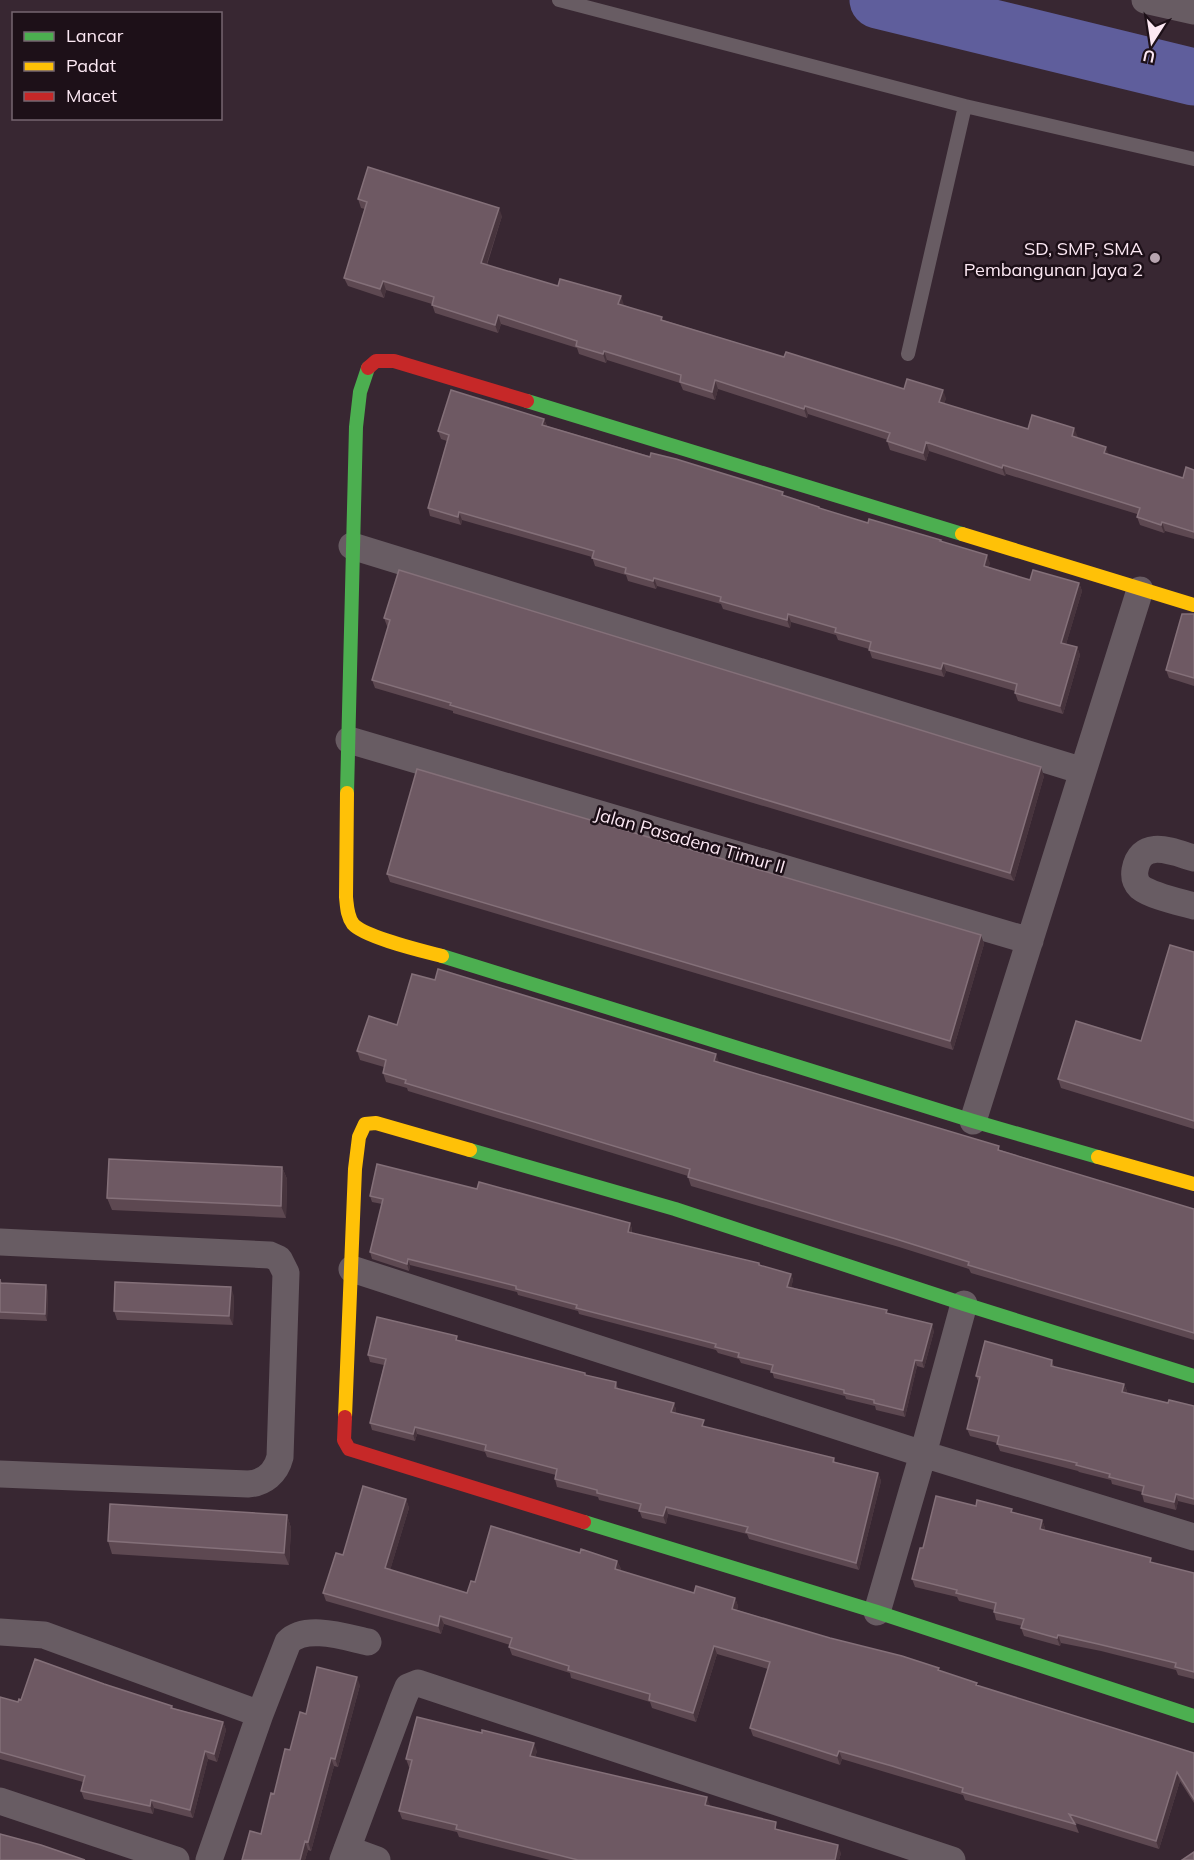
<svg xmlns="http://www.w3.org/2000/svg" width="1194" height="1860" font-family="Mulish,sans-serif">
  <rect width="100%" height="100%" fill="#382732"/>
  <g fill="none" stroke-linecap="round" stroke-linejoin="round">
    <path stroke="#5f5e9c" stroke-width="57" d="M878,0L1194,77"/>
    <path stroke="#685c63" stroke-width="14" d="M559,0L965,106L1194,159
      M908,354L965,106"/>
    <path stroke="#685c63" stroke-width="27" d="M1145,0L1194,11
      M352,546L1083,771
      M349,740L1030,941
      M1194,858C1173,852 1141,837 1135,870C1134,876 1135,882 1140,887C1151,896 1180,902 1194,906
      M973,1121L1140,590
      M0,1242L270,1255L279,1259L286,1273L280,1457C276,1473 264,1483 248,1484L0,1474
      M352,1269L923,1454L1194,1537
      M877,1612L923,1454L964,1304
      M0,1632L44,1635L260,1714
      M0,1801L176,1860
      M347,1849L377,1860
      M209,1860L260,1714L288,1642C306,1624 345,1637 368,1642
      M343,1860L403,1699L408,1687L418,1683L952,1860"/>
    <path stroke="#4caf50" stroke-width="14" d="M527,401L962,534
      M347,793L356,427L360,392L368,368
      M442,956L973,1121L1098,1157
      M470,1150L675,1209L964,1304L1194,1376
      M584,1522L877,1612L1194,1716"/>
    <path stroke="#ffc107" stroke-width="14" d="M962,534L1194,605
      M347,793L346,897C347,906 347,916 353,924C364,937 423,951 442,956
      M1098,1157L1194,1184
      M345,1417L355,1169L359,1137L365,1124L376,1123L470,1150"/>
    <path stroke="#c62828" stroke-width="14" d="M368,368L376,361H394L527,401
      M345,1417L344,1440L349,1449L584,1522"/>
  </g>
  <path fill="#5d4851" d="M358,199L502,216L487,265L558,286L624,305L663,320L784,357L904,389L946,398L944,404L1028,429L1078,437L1077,438L1108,455L1183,478L1194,470V539L1165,531L1164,533L1140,525L1137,517V514L1006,474L1005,476L929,451L926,461L890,450L887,441L888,440L808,414L807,418L718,389L715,400L683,390L680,383L607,360L606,363L579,354L577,348L501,324L498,333L435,313L432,304L386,290L384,298L348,286L344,278L365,209L361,208Z
    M544,419L547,426L785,496L819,507L820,509L868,523L941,542L990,563L988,568L1030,580L1079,583L1082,591L1066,644L1077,647L1080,655L1063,714L1018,701L1015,693V691L946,671L944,677L872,658L869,649L838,640L836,635L791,622L790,628L723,609L721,604L657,586L656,589L628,581L626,575L595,566L592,557L462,520L461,525L430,516L428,508L447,441L441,439L438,431Z
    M1194,614V686L1169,678L1166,670Z
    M384,618L1044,776L1014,881L453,713V711L375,688L372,680L388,627L387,626Z
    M387,874L981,935L984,944L953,1050L390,882Z
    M1194,952V1129L1061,1088L1058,1079L1141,1041Z
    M397,1025L719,1062V1063L1071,1172L1194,1209V1340L971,1273L969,1269L899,1247L691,1186L688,1177V1176L408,1091L407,1088L386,1082L383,1073L384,1067L360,1060L357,1051Z
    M282,1167L287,1179L286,1218L112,1210L107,1198Z
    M477,1189L630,1223L632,1229V1233L759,1263L761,1266L791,1274L793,1280L791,1287L888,1313L934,1331L924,1368L917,1366L905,1417L876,1410L875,1406L846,1399L845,1396L774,1378L772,1371L741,1363L739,1359L718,1353L716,1350L579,1314L578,1311L518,1295L517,1292L410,1265L409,1271L372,1259L370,1252L382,1204L372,1202L370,1196Z
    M0,1279L2,1283L48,1291L47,1321L0,1319Z
    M234,1296L233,1325L117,1320L114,1311Z
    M458,1340L586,1375L616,1382L618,1389L674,1403L676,1410L675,1413L706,1427L834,1458L835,1462L878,1473L881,1481L859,1570L749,1539L747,1534L668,1514L666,1524L642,1518L639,1510L599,1500L598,1497L557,1487L555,1479L556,1475L487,1457L485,1452L417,1434L415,1441L372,1430L370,1423L384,1365L370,1362L368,1355Z
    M1052,1360L1054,1367L1124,1384L1127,1391L1126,1393L1168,1403L1194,1406V1505L1178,1501L1176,1510L1144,1502L1142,1494V1492L1112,1484L1111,1480L1079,1472L1078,1471L1000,1451L997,1443L970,1436L967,1429L979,1383L976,1376Z
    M406,1499L409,1508L390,1570L467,1593L475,1582L580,1553L617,1561L621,1569L620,1571L694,1593L735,1598L738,1606L737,1610L830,1638L939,1668L940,1671L978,1686L1194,1753V1803L1180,1781L1159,1849L1075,1823L1079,1833L965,1800L963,1795L895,1775L842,1759L840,1765L753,1736L750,1728L768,1669L717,1654L696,1722L652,1708L650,1702L571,1678L570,1673L512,1655L509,1647L510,1645L444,1624L441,1634L326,1601L323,1593L343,1555Z
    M976,1506L1013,1513L1042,1520L1045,1528L1044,1530L1153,1563L1194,1573V1679L1178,1675L1176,1670L1101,1651L1061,1643L1060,1646L1024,1636L1021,1628L1022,1626L996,1620L994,1612V1610L959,1601L957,1597L915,1587L912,1579L923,1548Z
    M287,1515L291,1528L289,1565L112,1554L108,1541Z
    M104,1684L172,1706L173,1708L223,1722L226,1730L217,1762L208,1759L193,1818L154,1808L153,1814L84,1799L81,1791L83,1782L0,1759V1697L18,1702L21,1700Z
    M360,1685L338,1767L334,1766L311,1851L308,1850L305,1860H242L261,1834L290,1750L306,1714Z
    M537,1751L535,1757L710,1805V1806L779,1830L841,1853L839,1860H550L459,1837L457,1832L402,1819L399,1811L410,1767H409L406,1759Z"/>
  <path fill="#47343d" d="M499,208L502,216L484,272L481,263Z
    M383,281L386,290L384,298L380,289Z
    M621,296L624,305L622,312L618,304Z
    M498,315L501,324L498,333L495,325Z
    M604,351L607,360L606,363L603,354Z
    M715,380L718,389L715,400L712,392Z
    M943,390L946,398L942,411L939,402Z
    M805,406L808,414L807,418L804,409Z
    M544,419L547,427L542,425Z
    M1074,428L1078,437L1075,445L1072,436Z
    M926,442L929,451L926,461L923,453Z
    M1106,447L1109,456L1104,453Z
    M1003,465L1006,474L1005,476L1002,468Z
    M459,512L462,520L461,525L458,517Z
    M1162,522L1165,531L1164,533L1161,525Z
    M987,555L990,563L987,574L984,566Z
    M654,578L657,586L656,589L653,581Z
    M1079,583L1082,591L1064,651L1061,643Z
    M788,614L791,622L790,628L787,620Z
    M1077,647L1080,655L1063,714L1060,706Z
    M943,663L946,671L944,677L941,669Z
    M1041,767L1044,776L1014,881L1010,873Z
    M981,935L984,944L953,1050L950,1041Z
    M716,1054L719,1062L717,1070L714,1061Z
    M282,1167L287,1179L286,1218L281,1206Z
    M630,1223L632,1229L630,1238L628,1232Z
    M408,1259L410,1265L409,1271L407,1264Z
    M791,1274L793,1280L790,1293L787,1287Z
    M46,1285L48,1291L47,1321L45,1314Z
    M231,1287L234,1296L233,1325L229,1316Z
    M932,1324L934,1331L924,1368L922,1361Z
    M915,1360L917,1366L905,1417L903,1410Z
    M1124,1384L1127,1391L1125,1399L1122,1392Z
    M674,1403L676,1410L674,1419L671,1412Z
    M415,1427L417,1434L415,1441L413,1434Z
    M878,1473L881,1481L859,1570L856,1563Z
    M1176,1494L1178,1501L1176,1510L1174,1502Z
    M406,1499L409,1508L388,1577L385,1568Z
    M666,1507L668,1514L666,1524L663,1516Z
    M287,1515L291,1528L289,1565L284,1553Z
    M1042,1520L1045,1528L1043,1537L1040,1529Z
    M617,1561L621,1569L618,1577L615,1569Z
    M735,1598L738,1606L735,1617L732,1609Z
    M440,1616L444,1624L441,1634L438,1626Z
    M1058,1635L1061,1643L1060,1646L1057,1638Z
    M714,1646L717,1654L696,1722L693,1713Z
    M357,1677L360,1685L338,1767L335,1759Z
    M223,1722L226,1730L217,1762L214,1754Z
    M534,1743L537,1751L533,1764L530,1756Z
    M205,1751L208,1759L193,1818L190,1810Z
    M839,1751L842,1759L840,1765L837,1756Z
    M331,1758L334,1766L311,1851L308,1842Z
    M1177,1772L1180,1781L1159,1849L1156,1841Z
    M707,1797L710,1805L708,1813L705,1805Z
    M151,1800L154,1808L153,1814L150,1806Z
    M305,1841L308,1850L305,1860H300Z
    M838,1845L841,1853L839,1860H835Z"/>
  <path fill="#6e5963" stroke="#847079" stroke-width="1.5" d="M368,167L499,208L481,263L558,286L560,279L621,296L618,304L662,317L661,320L784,357L786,352L904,389L907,379L943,390L939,402L1028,429L1032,415L1074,428L1072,436L1106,447L1104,453L1183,478L1186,467L1194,470V532L1162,522L1161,525L1137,517L1140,508L1003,465L1002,468L926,442L923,453L887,441L890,433L805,406L804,409L715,380L712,392L680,382L681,375L604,351L603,354L576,346L577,341L498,315L495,325L432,305L434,297L383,281L380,289L344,278L367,202L358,199Z
    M451,390L544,419L542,425L650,457L651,453L676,459L783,492L782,495L819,507V508L868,523L869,519L941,540L940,541L987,555L984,566L1030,580L1033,570L1079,583L1061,643L1077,647L1060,706L1015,693L1017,684L943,663L941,669L869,650L871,642L835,632L836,628L788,614L787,620L720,601L721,597L654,578L653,581L625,573L626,568L592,558L594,551L459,512L458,517L428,508L449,435L438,431Z
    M399,570L1041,767L1010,873L450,705L451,703L372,680L390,620L384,618Z
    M1182,614H1194V678L1166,670Z
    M417,769L981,935L950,1041L387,874Z
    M1170,945L1194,952V1121L1058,1079L1076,1021L1141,1041Z
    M438,969L716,1054L714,1061L999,1146L998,1150L1194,1209V1333L968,1265L969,1262L896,1239L688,1177L690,1169L405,1083L406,1080L383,1073L386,1060L357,1051L369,1016L397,1025L412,974L435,980Z
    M109,1159L282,1167L281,1206L107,1198Z
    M377,1164L477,1189L479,1182L630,1223L628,1232L759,1263V1265L791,1274L787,1287L887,1310L886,1313L932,1324L922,1361L915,1360L903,1410L874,1403V1400L844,1393V1390L771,1372L773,1365L738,1357L739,1353L715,1347L716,1344L576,1308L577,1305L516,1289V1286L408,1259L407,1264L370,1252L383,1199L370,1196Z
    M0,1279V1283L46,1285L45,1314L0,1312Z
    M115,1282L231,1287L229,1316L114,1311Z
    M377,1317L457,1336L456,1340L585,1373V1375L616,1382L615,1388L674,1403L671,1412L704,1420L702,1426L834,1458L833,1462L878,1473L856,1563L746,1532L748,1527L666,1507L663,1516L639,1511L641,1504L597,1493V1490L555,1479L557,1469L485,1450L486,1445L415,1427L413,1434L370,1423L386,1359L368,1355Z
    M985,1341L1052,1360L1051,1366L1124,1384L1122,1392L1168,1403L1169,1400L1194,1406V1499L1176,1494L1174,1502L1142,1494L1144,1486L1109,1477L1110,1474L1076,1465L1077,1463L997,1444L999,1436L967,1429L980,1377L976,1376Z
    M363,1486L406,1499L385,1568L467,1593L471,1581L475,1582L491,1526L580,1553L581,1549L617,1561L615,1569L694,1593L696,1586L735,1598L732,1609L830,1638L902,1656L939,1668L938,1670L977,1683L976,1685L1194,1753V1799L1177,1772L1156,1841L1069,1814L1075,1824L962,1792L963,1788L892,1766L839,1751L837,1756L750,1728L770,1662L714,1646L693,1713L649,1700L650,1694L568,1670L569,1666L509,1647L512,1638L440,1616L438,1626L323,1593L336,1553L343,1555Z
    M936,1496L976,1506L977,1500L1012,1509L1011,1512L1042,1520L1040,1529L1151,1558L1150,1562L1194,1573V1672L1175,1667L1176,1663L1098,1644L1058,1635L1057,1638L1021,1628L1024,1619L994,1612L996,1603L956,1593L957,1590L912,1579L920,1548H923Z
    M110,1504L287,1515L284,1553L108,1541Z
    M35,1659L104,1684L172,1706L171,1708L223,1722L214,1754L205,1751L190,1810L151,1800L150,1806L81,1791L85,1776L0,1752V1697L18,1702L19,1699L21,1700Z
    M317,1667L357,1677L335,1759L331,1758L308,1842L305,1841L300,1860H242L250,1831L261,1834L271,1793L274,1794L285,1749L290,1750L300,1712L306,1714Z
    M417,1717L482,1733V1730L534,1743L530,1756L707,1797L705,1805L776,1822L775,1829L838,1845L835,1860H578L456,1829L457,1825L399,1811L412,1760L406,1759Z
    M0,1834L41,1845L85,1860H0Z
    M1194,1852V1860H1182Z"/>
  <circle fill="#b7a4af" stroke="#1d1018" stroke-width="2" cx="1155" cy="258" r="6"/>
  <g text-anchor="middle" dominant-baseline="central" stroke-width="5" stroke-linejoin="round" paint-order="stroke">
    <g font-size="18" fill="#fce8f3" stroke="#1d1018" text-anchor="end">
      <text x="1143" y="248">SD, SMP, SMA<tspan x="1143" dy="21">Pembangunan Jaya 2</tspan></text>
    </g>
    <g font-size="18" fill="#fce8f3" stroke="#1d1018">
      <text transform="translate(690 840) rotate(16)">Jalan Pasadena Timur II</text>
    </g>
  </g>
  <rect x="12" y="12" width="210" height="108" fill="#1d1018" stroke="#766670" stroke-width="1.5"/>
  <rect x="24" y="32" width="30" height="9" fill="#4caf50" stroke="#766670" stroke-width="1.5"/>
  <text x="66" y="42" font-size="18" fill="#fce8f3">Lancar</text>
  <rect x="24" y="62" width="30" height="9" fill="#ffc107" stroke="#766670" stroke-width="1.5"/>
  <text x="66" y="72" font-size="18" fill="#fce8f3">Padat</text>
  <rect x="24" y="92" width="30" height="9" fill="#c62828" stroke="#766670" stroke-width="1.5"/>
  <text x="66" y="102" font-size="18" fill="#fce8f3">Macet</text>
  <g transform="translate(1152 42) rotate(192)" stroke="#1d1018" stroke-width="4.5" paint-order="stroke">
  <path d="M0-4.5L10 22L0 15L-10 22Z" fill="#fce8f3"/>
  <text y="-9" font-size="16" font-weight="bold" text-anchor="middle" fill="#fce8f3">U</text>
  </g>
</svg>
